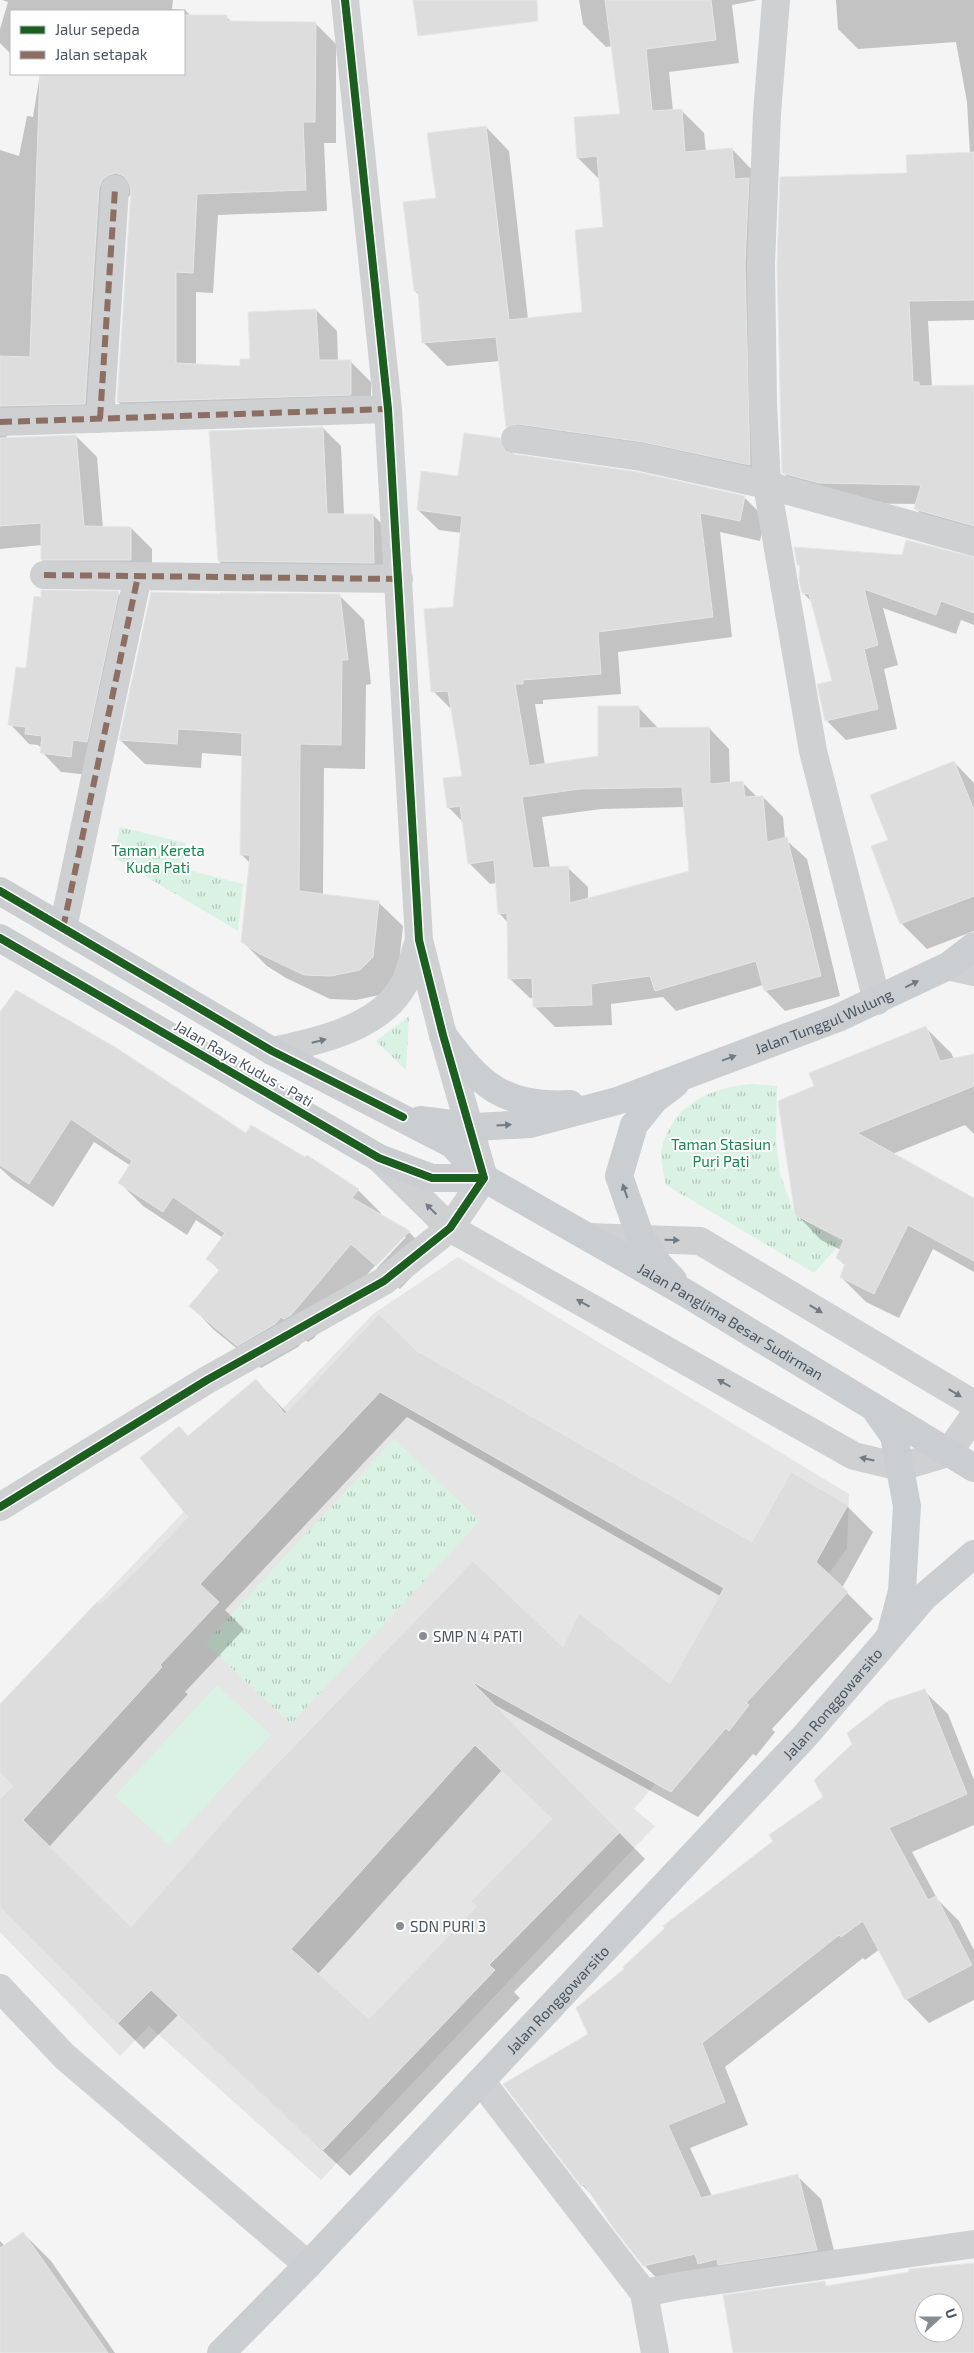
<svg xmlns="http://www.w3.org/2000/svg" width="974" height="2353" font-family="'Exo 2',sans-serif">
  <defs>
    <pattern id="grass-tufts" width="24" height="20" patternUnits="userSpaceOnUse" patternTransform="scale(1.25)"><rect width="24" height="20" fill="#d9f2e3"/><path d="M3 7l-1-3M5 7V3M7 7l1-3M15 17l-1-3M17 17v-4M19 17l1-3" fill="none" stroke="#b2c7bb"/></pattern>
  </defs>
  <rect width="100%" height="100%" fill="#f4f4f4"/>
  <path fill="#e6e5e6" d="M458,1257L849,1494L847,1548L812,1598L634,1809L655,1826L321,2180L149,2026L120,2056L0,1932V1704L373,1314Z"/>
  <path fill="url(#grass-tufts)" d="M120,827L186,843L181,868L243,884L238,931L113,857Z
    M409,1016L406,1070L376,1041Z
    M753,1084L777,1086L776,1138L780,1174L795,1215L842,1242L814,1273L666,1185C664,1174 659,1158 662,1147C673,1104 713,1086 753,1084Z
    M394,1439L480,1521L291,1724L205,1643Z"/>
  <path fill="#d9f2e3" d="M217,1685L271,1735L169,1845L115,1796Z"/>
  <path fill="#0003" fill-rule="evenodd" d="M2,0H173L172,9L185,10L192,17H226L232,22L315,23L336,44V143H324L327,211L218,215L213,293L196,292V365L241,367L316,310L337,331L338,361H350L371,382V415L139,423L118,402L132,194L123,201L106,424L7,435L6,439L76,436L97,457L103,528H131L152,549V581H63L42,560V545L0,549V150L19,156L27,116L33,117L40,74H184V11H11V54L0,43V29L8,2Z
    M579,0H758L732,5L739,63L669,72L673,111L681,110L704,133L706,152L732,149L755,173L773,488L531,449L507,426L500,361L447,366L424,343L419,295L415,291L438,199L486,127L509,151L528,319L583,314L604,229L600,180L578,158L621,115L612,46L606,47L583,24Z
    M836,0H974V320L928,321L932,387L974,386V541L936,529L916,509L917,504L840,503L803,493L783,472L970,154L967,102L956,42L858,49L838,29Z
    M323,428L341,446L344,515H373L391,533V581L237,579L219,561Z
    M499,440L516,456L744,497L765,518L760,541L720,532L732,637L618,652L621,694L543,700V704H535L545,765L600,757L638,707L659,729L709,728L729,749L730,783L742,782L757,797H763L783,817L785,839L807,859L840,996L785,1011L765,990L763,985L676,1011L663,997L611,1004L612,1025L555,1027L535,1007L534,998H530L509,978L508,923L499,913L497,883L490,884L470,864L464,823L448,807L464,777L453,711L433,691L454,608L462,533L439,530L418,510L459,477ZM685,807L690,872L588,899V887L567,867L550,868L542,817L601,809Z
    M903,556L974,558V625L961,620L956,634L883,608L898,665L884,669L897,729L846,740L826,720L834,682L813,603L803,593L802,568L798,564Z
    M118,593L137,612L90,775L61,772L42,752V749L38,745L29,744L10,724L27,669Z
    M339,595L364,620L371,684L366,685L365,769L324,768L323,895L378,902L403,926L397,981L384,994L356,1000L330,999L286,978L267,966L242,941L251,864L241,854L242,756L202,753L201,768L145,764L120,740L222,596Z
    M954,762L974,783V931L927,949L902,924L872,847L890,840Z
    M0,1014L358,1190L381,1213L380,1215L409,1232L432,1255L400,1289L377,1268L406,1237H403L371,1270L314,1338L308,1342L305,1339L298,1347L261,1368L214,1330L191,1306L220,1271L208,1259L223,1238L196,1220L187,1235L143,1206L120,1183L131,1166L94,1142L53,1207L12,1179L0,1168Z
    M926,1028L951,1053L954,1059L974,1055V1134L965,1125L892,1154L974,1199V1272L933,1249L899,1318L866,1302L841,1277L846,1266L837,1258L841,1250L821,1240L796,1214L816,1087Z
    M417,1352L752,1544L847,1506L873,1532L842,1588L873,1619L772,1729L775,1732L756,1756L753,1754L698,1817L493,1704L645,1859L514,1992L520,1998L350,2176L178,2015L144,2049L0,1906V1801L15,1786L0,1771V1706L140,1569L189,1517L179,1427L188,1436L256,1380L287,1413ZM407,1417L720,1596L671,1686L564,1649L473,1563L131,1929L49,1847L188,1694L185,1692L244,1629L225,1610ZM502,1770L553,1819L478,1907L369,2021L317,1975Z
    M924,1691L948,1714L974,1780V1825L912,1852L938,1900L959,1921L974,1950V2000L929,2023L906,1999L880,1949L865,1960L863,1958L725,2067L748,2125L690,2148L712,2196L797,2176L821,2199L840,2274L667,2289L644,2265L595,2198L582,2185L505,2084L590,2035L775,1842L825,1798Z
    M23,2233L51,2261L115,2353H9L0,2341V2241L5,2246Z"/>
  <path fill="#ddddde" stroke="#e5e6e7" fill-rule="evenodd" d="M413,0H537L538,21L418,36Z
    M605,0H711L716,40L646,49L652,111L682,109L685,152L732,148L735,179L749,178L745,264L750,465L643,442L517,424L506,427L496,337L422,343L418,291H414L403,202L436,198L427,133L486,126L509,320L582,312L575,230L603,227L597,156L577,158L574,117L620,114Z
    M184,15H227V21L316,22L315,122H303L306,190L197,194L193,273L176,272V363L240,366V359H250L248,312L316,309L319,360H351V395L117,402L131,190L129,183L124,176L116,173L109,175L102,180L99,188L85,404L0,406V356L30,357L40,74H184Z
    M974,152V300L909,301L913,382H919V386L974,385V526L914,509L921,485L819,483L782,473L777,264L780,177L907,173L906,155Z
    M323,427L327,514H373L374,563L218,561L209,431Z
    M464,433L500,438L505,451L513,454L638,472L745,496L740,521L700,513L713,617L598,632L601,674L523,680V684H515L529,766L598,756V706H639V728L709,727L710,784L743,781L745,797L763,796L767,842L787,837L821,976L764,991L756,961L655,991L650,976L591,984L592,1005L533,1007L532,978L508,979L507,913L498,914L494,860L468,864L460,806L447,808L443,778L462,776L448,691L431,692L424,609L453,607L462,516L417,510L421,471L458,476ZM682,787L689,871L570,903L568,866L533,868L522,797L580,789Z
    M76,435L84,526L131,527V560H41V523L0,526V438Z
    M906,540L974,557V613L941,601L936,615L864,589L878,645L864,649L878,709L825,721L817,684L832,681L809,594L802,593L799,580L800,566L797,565L794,547L902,555Z
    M41,590L119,591L87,742L73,740L71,757L40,753L42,736L25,734L26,727L8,725L16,667L26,668L34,596L41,597Z
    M151,592L220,594V593L340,594L348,660H342L341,745L300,744L299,891L379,901L373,957L360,970L331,976L304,975L260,954L241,942L250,855H240L242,733L178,729L177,744L119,740Z
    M954,761L974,810V896L900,924L871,846L888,840L870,795Z
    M16,990L115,1047L246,1133L251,1125L305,1157L307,1155L359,1189L352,1198L410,1231L376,1266L351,1244L291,1315L284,1319L281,1317L275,1324L237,1346L189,1306L220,1269L206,1259L225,1233L173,1197L163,1212L118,1183L132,1161L71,1119L29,1184L0,1165V1012Z
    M926,1026L940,1061L974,1054V1086L857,1133L974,1198V1261L908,1225L874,1294L840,1277L845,1263L836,1258L844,1240L795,1215L778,1101L814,1086L809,1073Z
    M379,1314L417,1351L752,1542L791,1472L848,1505L816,1562L848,1592L746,1703L749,1705L729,1731L726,1728L671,1792L471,1681L620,1832L489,1965L495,1970L323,2150L151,1990L117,2024L0,1907V1797L1,1798L13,1786L0,1773V1704L97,1602L99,1605L139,1568L188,1517L140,1458L179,1426L188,1436L256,1379L285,1414ZM380,1392L724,1588L670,1684L579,1613L563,1647L473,1561L245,1797L131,1927L23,1820L162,1667L160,1665L219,1602L200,1584ZM475,1745L552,1819L471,1901L477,1906L369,2019L291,1949Z
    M925,1689L967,1794L889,1828L928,1900L936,1896L972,1965L905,2000L863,1921L841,1937L839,1935L702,2043L725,2102L668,2125L701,2198L798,2174L817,2250L718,2265L717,2259L698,2264L695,2254L643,2266L612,2226L584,2184L581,2186L503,2084L588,2034L576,2008L624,1969L623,1967L665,1928L663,1926L773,1841L769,1835L823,1797L814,1780L852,1744L847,1733L888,1701Z
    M23,2232L108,2353H0V2248Z
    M974,2263V2353H733L723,2295L825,2281L826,2286L909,2272V2269ZM924,2303H954V2333H924Z"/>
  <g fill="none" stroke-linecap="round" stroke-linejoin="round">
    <path stroke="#ced0d2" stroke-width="28" d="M776,0L767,114L761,264L763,403L767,485L813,751L877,1001
      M100,419L115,189
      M0,422L388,409
      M515,439L641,457L767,485L974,542
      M44,575L399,579
      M63,928L138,576
      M948,966L974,972
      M272,1051C316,1042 381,1028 404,984C411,971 414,954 419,940
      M379,1158L450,1228L854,1456L900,1467L948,1453L974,1416
      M588,1237L700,1241L974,1404
      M0,1507L207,1380L384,1281L450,1228L484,1178L443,1035L419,940L388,409L345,0
      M0,1988L64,2056L308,2265
      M481,2081L644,2293L678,2286L974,2244
      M644,2293L655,2353"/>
    <g stroke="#caced1" stroke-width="28">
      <path id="s1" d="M0,891L272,1051L452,1144L484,1178L684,1292L974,1468"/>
      <path d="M0,938L379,1158L432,1178H484"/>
      <path d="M443,1035C480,1085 504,1108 570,1104"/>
      <path id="s2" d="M420,1120L475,1127L530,1124L617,1101L838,1018L948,966L974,946"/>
      <path d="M673,1280L659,1265L641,1239L619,1176L634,1125L655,1099L675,1084"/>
      <path d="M877,1412L894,1436L907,1506L902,1591L891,1633"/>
      <path id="s3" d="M221,2353L308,2265L805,1736L925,1596L974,1554"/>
    </g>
    <path stroke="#8d6e63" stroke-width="6" stroke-dasharray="12 6" stroke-linecap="butt" d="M100,419L115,189
      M0,422L388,409
      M44,575L399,579
      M63,928L138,576"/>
    <g stroke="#fff" stroke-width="11">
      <path id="cycleway" d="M0,891L272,1051L403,1117
        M0,938L379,1158L432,1178H484
        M0,1507L207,1380L384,1281L450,1228L484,1178L443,1035L419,940L388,409L345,0"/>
    </g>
    <use href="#cycleway" stroke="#1b5e20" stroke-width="8"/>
  </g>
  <defs><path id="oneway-solid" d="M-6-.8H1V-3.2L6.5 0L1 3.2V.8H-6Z" transform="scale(1.25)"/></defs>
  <g fill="#707a83">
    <use href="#oneway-solid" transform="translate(912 984) rotate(-26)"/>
    <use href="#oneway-solid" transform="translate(729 1058) rotate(-20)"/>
    <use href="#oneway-solid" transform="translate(504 1125) rotate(-3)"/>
    <use href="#oneway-solid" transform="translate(625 1191) rotate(-109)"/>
  </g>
  <g fill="#727b83">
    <use href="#oneway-solid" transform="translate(319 1041) rotate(-14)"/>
    <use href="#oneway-solid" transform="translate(431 1209) rotate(-135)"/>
    <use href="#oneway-solid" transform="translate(672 1240) rotate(2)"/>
    <use href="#oneway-solid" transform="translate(583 1303) rotate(-151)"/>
    <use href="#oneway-solid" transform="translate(816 1309) rotate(31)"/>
    <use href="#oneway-solid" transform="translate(724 1383) rotate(-150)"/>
    <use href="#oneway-solid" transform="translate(955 1393) rotate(31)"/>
    <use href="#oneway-solid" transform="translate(867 1459) rotate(-168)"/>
  </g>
  <g fill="#868d94" stroke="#fff" stroke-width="2">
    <circle cx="423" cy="1636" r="5"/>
    <circle cx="400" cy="1926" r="5"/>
  </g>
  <g text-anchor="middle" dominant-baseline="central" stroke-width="4" stroke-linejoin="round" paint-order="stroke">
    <g font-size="15" fill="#17864f" stroke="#fff">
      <text x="158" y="850">Taman Kereta<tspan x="158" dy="17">Kuda Pati</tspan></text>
      <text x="721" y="1144">Taman Stasiun<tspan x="721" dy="17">Puri Pati</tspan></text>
    </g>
    <g font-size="15" fill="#4a5661" stroke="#fff">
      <text stroke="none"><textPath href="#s2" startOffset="422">Jalan Tunggul Wulung</textPath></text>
      <text transform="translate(244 1063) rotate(30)">Jalan Raya Kudus - Pati</text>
      <text stroke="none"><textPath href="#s1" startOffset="850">Jalan Panglima Besar Sudirman</textPath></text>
      <text stroke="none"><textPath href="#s3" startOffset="892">Jalan Ronggowarsito</textPath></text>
      <text stroke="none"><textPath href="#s3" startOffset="488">Jalan Ronggowarsito</textPath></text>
    </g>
    <g font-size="15" fill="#4a5661" stroke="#fff" text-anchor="start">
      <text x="433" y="1636">SMP N 4 PATI</text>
      <text x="410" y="1926">SDN PURI 3</text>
    </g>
  </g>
  <rect x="10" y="10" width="175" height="65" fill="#ffffff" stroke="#b7bbc0"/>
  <rect x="20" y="26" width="25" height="8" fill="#1b5e20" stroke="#b7bbc0"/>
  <text x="55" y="35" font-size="15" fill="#4a5661">Jalur sepeda</text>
  <rect x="20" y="51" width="25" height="8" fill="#8d6e63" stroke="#b7bbc0"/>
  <text x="55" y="60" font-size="15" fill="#4a5661">Jalan setapak</text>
  <g transform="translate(939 2318) rotate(69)"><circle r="24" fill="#ffffff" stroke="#b7bbc0"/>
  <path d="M0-4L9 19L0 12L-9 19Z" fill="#868d94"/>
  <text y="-8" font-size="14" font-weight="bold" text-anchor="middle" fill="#4a5661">U</text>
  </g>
</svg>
